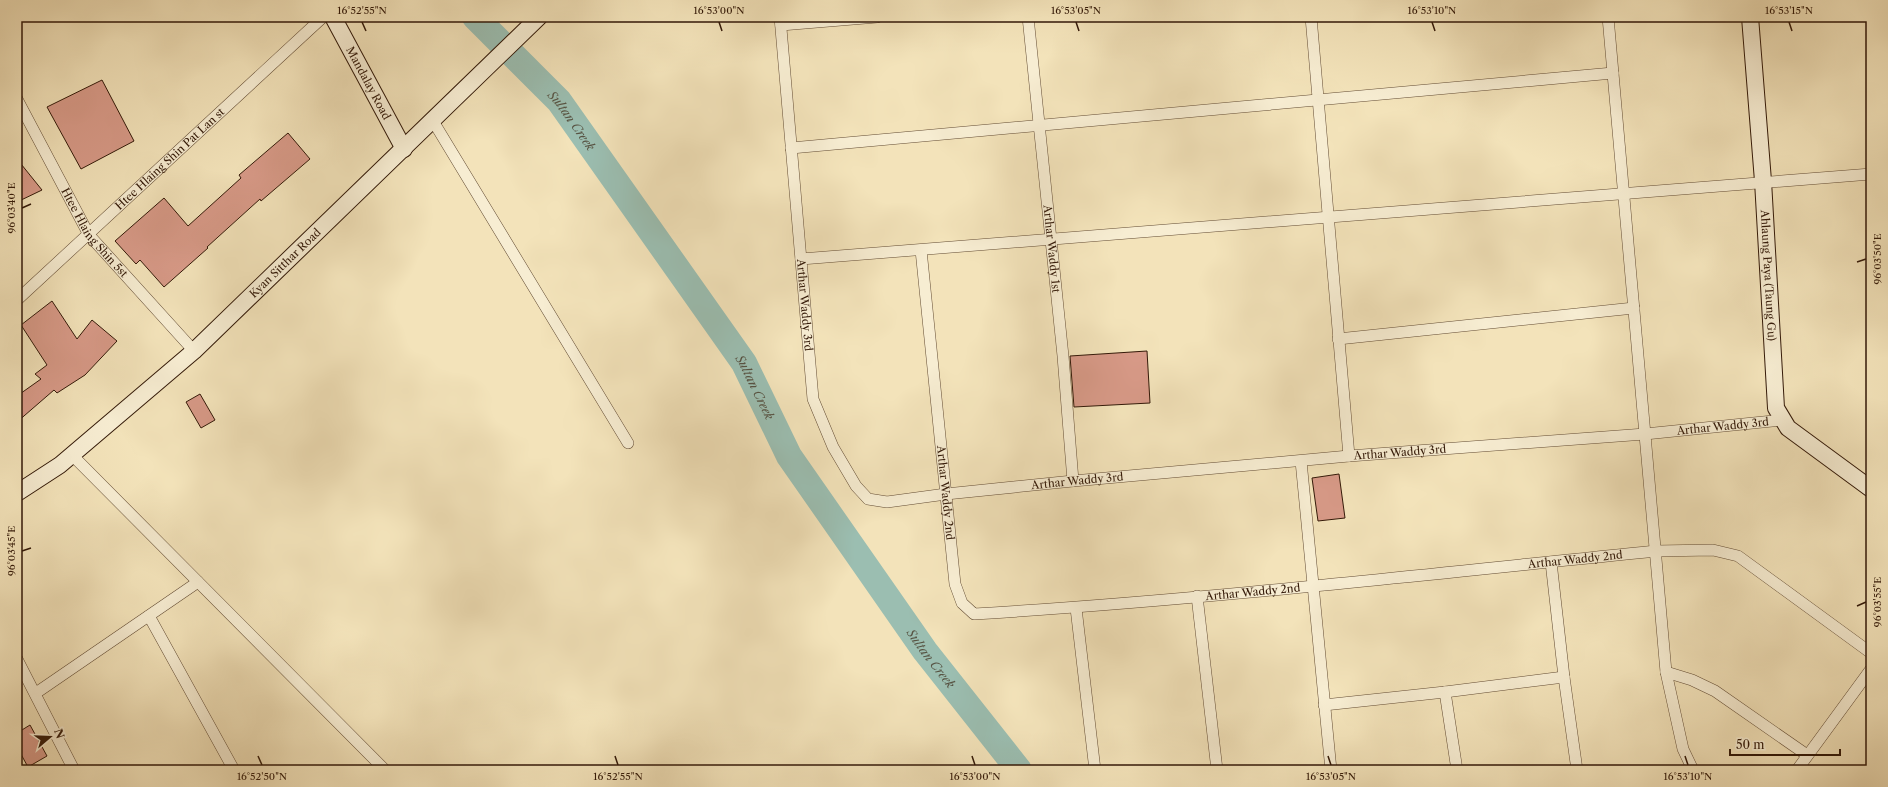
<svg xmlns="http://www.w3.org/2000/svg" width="1888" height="787" font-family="'Libre Caslon Text',serif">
  <rect width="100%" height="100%" fill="#f3e3ba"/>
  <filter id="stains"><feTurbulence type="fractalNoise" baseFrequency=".005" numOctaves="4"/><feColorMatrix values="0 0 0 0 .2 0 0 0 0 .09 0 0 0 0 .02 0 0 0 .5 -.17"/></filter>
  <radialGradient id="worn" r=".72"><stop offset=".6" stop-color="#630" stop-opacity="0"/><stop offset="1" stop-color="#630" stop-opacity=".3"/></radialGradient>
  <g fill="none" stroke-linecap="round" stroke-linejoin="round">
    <path stroke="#9bbeb1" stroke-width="26" id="s1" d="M475,17L559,101L744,363L789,456L925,651L1019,770"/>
  </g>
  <path fill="#d89a88" stroke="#331908" d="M102,80L134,141L81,169L47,107Z
    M288,133L310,159L261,201L260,199L207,247L208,248L164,287L140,260L136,264L115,241L164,198L188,226L241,178L239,175Z
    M17,159L42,190L17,202Z
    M52,301L77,339L92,320L117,341L85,375L57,393L54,390L17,422V396L41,379L35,374L47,365L21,325Z
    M1147,351L1150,403L1074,407L1070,356Z
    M200,394L215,420L201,428L186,402Z
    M1339,474L1345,518L1318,521L1312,478Z
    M30,725L47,756L28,767L17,747V733Z"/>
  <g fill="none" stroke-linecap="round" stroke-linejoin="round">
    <g stroke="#634c34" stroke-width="12">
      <g id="street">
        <path id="s2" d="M780,17L813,399L833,447L856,486L868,499L887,502L946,494L1073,481L1349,456L1645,434L1783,420"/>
        <path id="s3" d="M1028,17L1063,356L1073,481"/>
        <path d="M1311,17L1349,456"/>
        <path d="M1608,17L1666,672L1683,749L1693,770"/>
        <path d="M781,25L877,17"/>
        <path id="s4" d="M17,99L89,235L194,351"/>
        <path d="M433,121L628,443"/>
        <path d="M791,148L1613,73"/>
        <path id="s5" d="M921,250L955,584L962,603L974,614C1202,600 1429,574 1656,551L1713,550L1738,556L1871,653"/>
        <path d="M801,259L1871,174"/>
        <path id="s6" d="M17,300L323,17"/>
        <path d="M1338,339L1634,308"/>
        <path d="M72,455L385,770"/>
        <path d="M1301,461L1331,770"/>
        <path d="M1551,562L1564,677L1577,770"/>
        <path d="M1197,596L1217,770"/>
        <path d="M1076,608L1095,770"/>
        <path d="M149,616L234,770"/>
        <path d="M17,659L74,770"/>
        <path d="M1666,672L1692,680L1715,691L1807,755"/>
        <path d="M1445,692L1457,770"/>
        <path d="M36,693L198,582"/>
        <path d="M1324,705L1445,692L1564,677"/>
        <path d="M1797,770L1871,669"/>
      </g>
    </g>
    <g stroke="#331908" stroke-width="18">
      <g id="secondary">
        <path id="s7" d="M333,17L404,149"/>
        <path id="s8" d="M1750,17L1763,181L1776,408L1788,428L1871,489"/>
        <path id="s9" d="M17,493L60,465L194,351L539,17"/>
      </g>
    </g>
    <use href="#street" stroke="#f7edd2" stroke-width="11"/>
    <use href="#secondary" stroke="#f7edd2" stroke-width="16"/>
  </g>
  <path fill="none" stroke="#331908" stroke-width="1.5" d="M362,22L366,31M719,22L722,31M1076,22L1079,31M1432,22L1435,31M1789,22L1792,31M22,208L31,204M1857,262L1866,259M22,551L31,548M1857,606L1866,602M258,756L262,765M615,756L618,765M972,756L975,765M1328,756L1331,765M1685,756L1688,765"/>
  <g text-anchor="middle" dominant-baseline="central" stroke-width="3" stroke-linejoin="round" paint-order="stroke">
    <g font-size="11" fill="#331908" stroke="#f7edd2">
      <text stroke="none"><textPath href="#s7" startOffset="75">Mandalay Road</textPath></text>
      <text stroke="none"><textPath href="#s6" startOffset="208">Htee Hlaing Shin Pat Lan st</textPath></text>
      <text stroke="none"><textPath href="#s4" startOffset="155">Htee Hlaing Shin 5st</textPath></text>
      <text stroke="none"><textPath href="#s3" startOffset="233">Arthar Waddy 1st</textPath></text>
      <text stroke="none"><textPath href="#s9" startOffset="354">Kyan Sitthar Road</textPath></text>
      <text stroke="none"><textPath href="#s8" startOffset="259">Ahlaung Paya (Taung Gu)</textPath></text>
      <text stroke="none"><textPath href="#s2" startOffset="289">Arthar Waddy 3rd</textPath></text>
      <text stroke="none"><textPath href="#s2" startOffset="1357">Arthar Waddy 3rd</textPath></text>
      <text stroke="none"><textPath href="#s2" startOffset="1033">Arthar Waddy 3rd</textPath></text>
      <text stroke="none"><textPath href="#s2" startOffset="709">Arthar Waddy 3rd</textPath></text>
      <text stroke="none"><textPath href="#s5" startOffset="244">Arthar Waddy 2nd</textPath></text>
      <text stroke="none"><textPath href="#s5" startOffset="976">Arthar Waddy 2nd</textPath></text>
      <text stroke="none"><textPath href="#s5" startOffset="652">Arthar Waddy 2nd</textPath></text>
    </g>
    <g font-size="12" font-style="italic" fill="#575343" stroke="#f7edd2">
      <text stroke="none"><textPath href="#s1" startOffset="142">Sultan Creek</textPath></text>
      <text stroke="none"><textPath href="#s1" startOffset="466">Sultan Creek</textPath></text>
      <text stroke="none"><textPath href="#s1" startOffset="790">Sultan Creek</textPath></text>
    </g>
  </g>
  <rect width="1888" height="787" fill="none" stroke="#f3e3ba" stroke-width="44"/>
  <g transform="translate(50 737) rotate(71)" stroke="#f7edd2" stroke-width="3" paint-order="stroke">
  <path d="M0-3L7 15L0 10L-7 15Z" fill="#331908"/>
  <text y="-6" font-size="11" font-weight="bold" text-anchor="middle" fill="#331908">N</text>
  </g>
  <path d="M1730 749v6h110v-6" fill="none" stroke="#331908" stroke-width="2"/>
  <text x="1736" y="749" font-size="12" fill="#331908" stroke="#f7edd2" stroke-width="3" paint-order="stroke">50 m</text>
  <rect x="22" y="22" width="1844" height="743" fill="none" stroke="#331908" stroke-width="1.5"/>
  <g font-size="10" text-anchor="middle" fill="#331908">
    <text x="362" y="14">16°52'55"N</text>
    <text x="719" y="14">16°53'00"N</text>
    <text x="1076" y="14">16°53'05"N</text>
    <text x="1432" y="14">16°53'10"N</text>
    <text x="1789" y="14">16°53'15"N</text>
    <text transform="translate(11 208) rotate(-90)" y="4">96°03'40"E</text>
    <text transform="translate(1877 259) rotate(-90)" y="4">96°03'50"E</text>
    <text transform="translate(11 551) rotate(-90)" y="4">96°03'45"E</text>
    <text transform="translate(1877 602) rotate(-90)" y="4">96°03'55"E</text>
    <text x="262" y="780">16°52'50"N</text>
    <text x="618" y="780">16°52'55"N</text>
    <text x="975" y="780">16°53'00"N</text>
    <text x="1331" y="780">16°53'05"N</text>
    <text x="1688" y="780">16°53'10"N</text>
  </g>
  <rect width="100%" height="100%" filter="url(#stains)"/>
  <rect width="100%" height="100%" fill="url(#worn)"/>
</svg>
